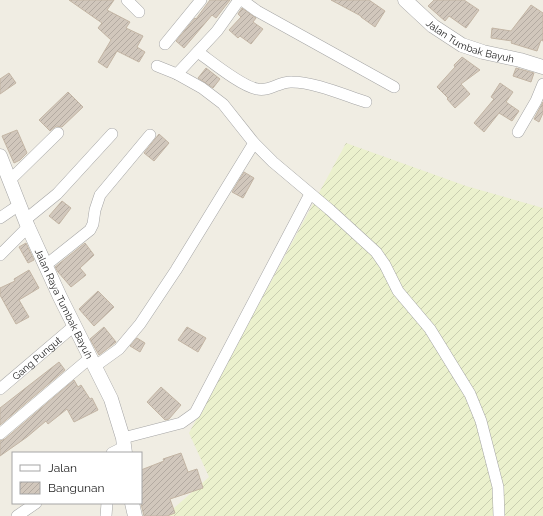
<svg xmlns="http://www.w3.org/2000/svg" width="543" height="516" font-family="Raleway,sans-serif">
  <defs>
    <pattern id="farmland-furrows" width="10" height="10" patternUnits="userSpaceOnUse"><rect width="10" height="10" fill="#ebf1cd"/><path d="M-1 1l2-2M0 10L10 0M9 11l2-2" fill="none" stroke="#c9ceb0"/></pattern>
    <pattern id="building-hatch" width="6" height="6" patternUnits="userSpaceOnUse"><rect width="6" height="6" fill="#d1c7bc"/><path d="M-1 1l2-2M0 6l6-6M5 7l2-2" fill="none" stroke="#b3aaa1"/></pattern>
  </defs>
  <rect width="100%" height="100%" fill="#f0ede3"/>
  <path fill="url(#farmland-furrows)" d="M346,143L466,186L543,208V516H165L209,477L189,433Z"/>
  <path fill="url(#building-hatch)" stroke="#c3b5a4" d="M69,0H114L107,10L130,22L126,28L143,36L137,47L145,52L139,62L117,51L107,68L98,62L111,40L98,28L102,23Z
    M210,0H230L216,18L212,15L184,48L176,41L195,18L196,19Z
    M331,0H369L385,11L375,27L361,17V16Z
    M434,0H464L479,10L466,28L449,16L445,21L428,6Z
    M531,5L543,13V41L541,40L537,51L511,43L512,41L491,38L492,28L511,31Z
    M242,8L256,18L253,22L263,29L251,44L240,36L238,38L229,30L241,17L238,14Z
    M462,57L480,70L461,84L470,94L455,108L447,99L448,98L437,87L455,67L454,65Z
    M206,68L220,79L213,88L198,78Z
    M516,68L534,73L531,82L513,76Z
    M9,73L16,83L0,94V79Z
    M500,83L513,92L506,102L519,111L512,121L499,113L484,132L474,123L494,99L491,97Z
    M68,92L83,107L62,127L56,126L50,131L39,120Z
    M543,102V113L539,122L534,119Z
    M17,130L27,153L20,160L14,163L2,136Z
    M159,134L169,143L154,161L144,153Z
    M244,172L254,178L243,198L232,192Z
    M62,201L71,208L59,224L49,216Z
    M26,243L34,260L28,263L19,247Z
    M85,243L94,255L80,268L86,275L71,287L58,272L55,267Z
    M29,270L39,288L19,300L29,317L16,324L0,295V288L15,281L14,279Z
    M98,291L114,307L94,326L79,309Z
    M104,327L116,342L99,355L90,339Z
    M187,327L206,338L198,352L178,340Z
    M137,338L145,343L140,352L130,346Z
    M59,362L65,370L0,425V408Z
    M74,380L78,387L81,385L90,399L92,398L98,410L74,422L67,409L48,424L46,421L27,437L0,456V441L5,439Z
    M161,387L181,405L169,419L165,420L147,402Z
    M181,453L188,472L197,469L203,488L170,499L175,513L167,516H144L141,504V470L164,461L163,459Z"/>
  <g fill="none" stroke-linecap="round" stroke-linejoin="round">
    <g stroke="#a5a5a5" stroke-width="12">
      <g id="minor">
        <path d="M127,0L139,12"/>
        <path d="M242,0L257,11L394,87"/>
        <path d="M165,44L201,0"/>
        <path d="M198,52C212,62 241,86 257,89C269,92 280,81 292,82C314,82 344,95 366,102"/>
        <path d="M157,66L177,74L202,88L223,104L254,143L273,162L330,210L376,252L385,265L398,291L430,329L470,394L481,421L498,487L499,516"/>
        <path d="M177,74L217,31L239,0"/>
        <path d="M518,132L536,101L543,84"/>
        <path d="M10,180L58,133"/>
        <path d="M0,218L19,205"/>
        <path d="M25,220L57,194L112,134"/>
        <path d="M0,255L28,227"/>
        <path d="M46,265L90,230L93,224L95,210L100,195L150,135"/>
        <path d="M94,367L119,349L140,324L176,270L254,143"/>
        <path id="s1" d="M0,389L74,326"/>
        <path d="M0,434L90,358"/>
        <path d="M123,438L181,423L195,413L310,194"/>
        <path d="M112,453L124,447"/>
        <path d="M17,516L36,503"/>
        <path d="M106,516L107,503"/>
      </g>
    </g>
    <g stroke="#a5a5a5" stroke-width="15">
      <g id="tertiary">
        <path id="s2" d="M405,0L433,26L462,45L483,52L520,60L543,67"/>
        <path id="s3" d="M0,156L28,227L60,297L111,399L123,438L125,453"/>
        <path d="M132,503L135,516"/>
      </g>
    </g>
    <use href="#minor" stroke="#fff" stroke-width="11"/>
    <use href="#tertiary" stroke="#fff" stroke-width="14"/>
  </g>
  <g text-anchor="middle" dominant-baseline="central" stroke-width="4" stroke-linejoin="round" paint-order="stroke">
    <g font-size="10" fill="#1e1e1e" stroke="#fff">
      <text stroke="none"><textPath href="#s2" startOffset="79">Jalan Tumbak Bayuh</textPath></text>
      <text stroke="none"><textPath href="#s3" startOffset="161">Jalan Raya Tumbak Bayuh</textPath></text>
      <text stroke="none"><textPath href="#s1" startOffset="48">Gang Pungut</textPath></text>
    </g>
  </g>
  <rect x="12" y="452" width="130" height="52" fill="#ffffff" stroke="#a5a5a5"/>
  <rect x="20" y="465" width="20" height="6" fill="#ffffff" stroke="#a5a5a5"/>
  <text x="48" y="472" font-size="12" fill="#1e1e1e">Jalan</text>
  <rect x="20" y="482" width="20" height="12" fill="url(#building-hatch)" stroke="#a5a5a5"/>
  <text x="48" y="492" font-size="12" fill="#1e1e1e">Bangunan</text>
</svg>
